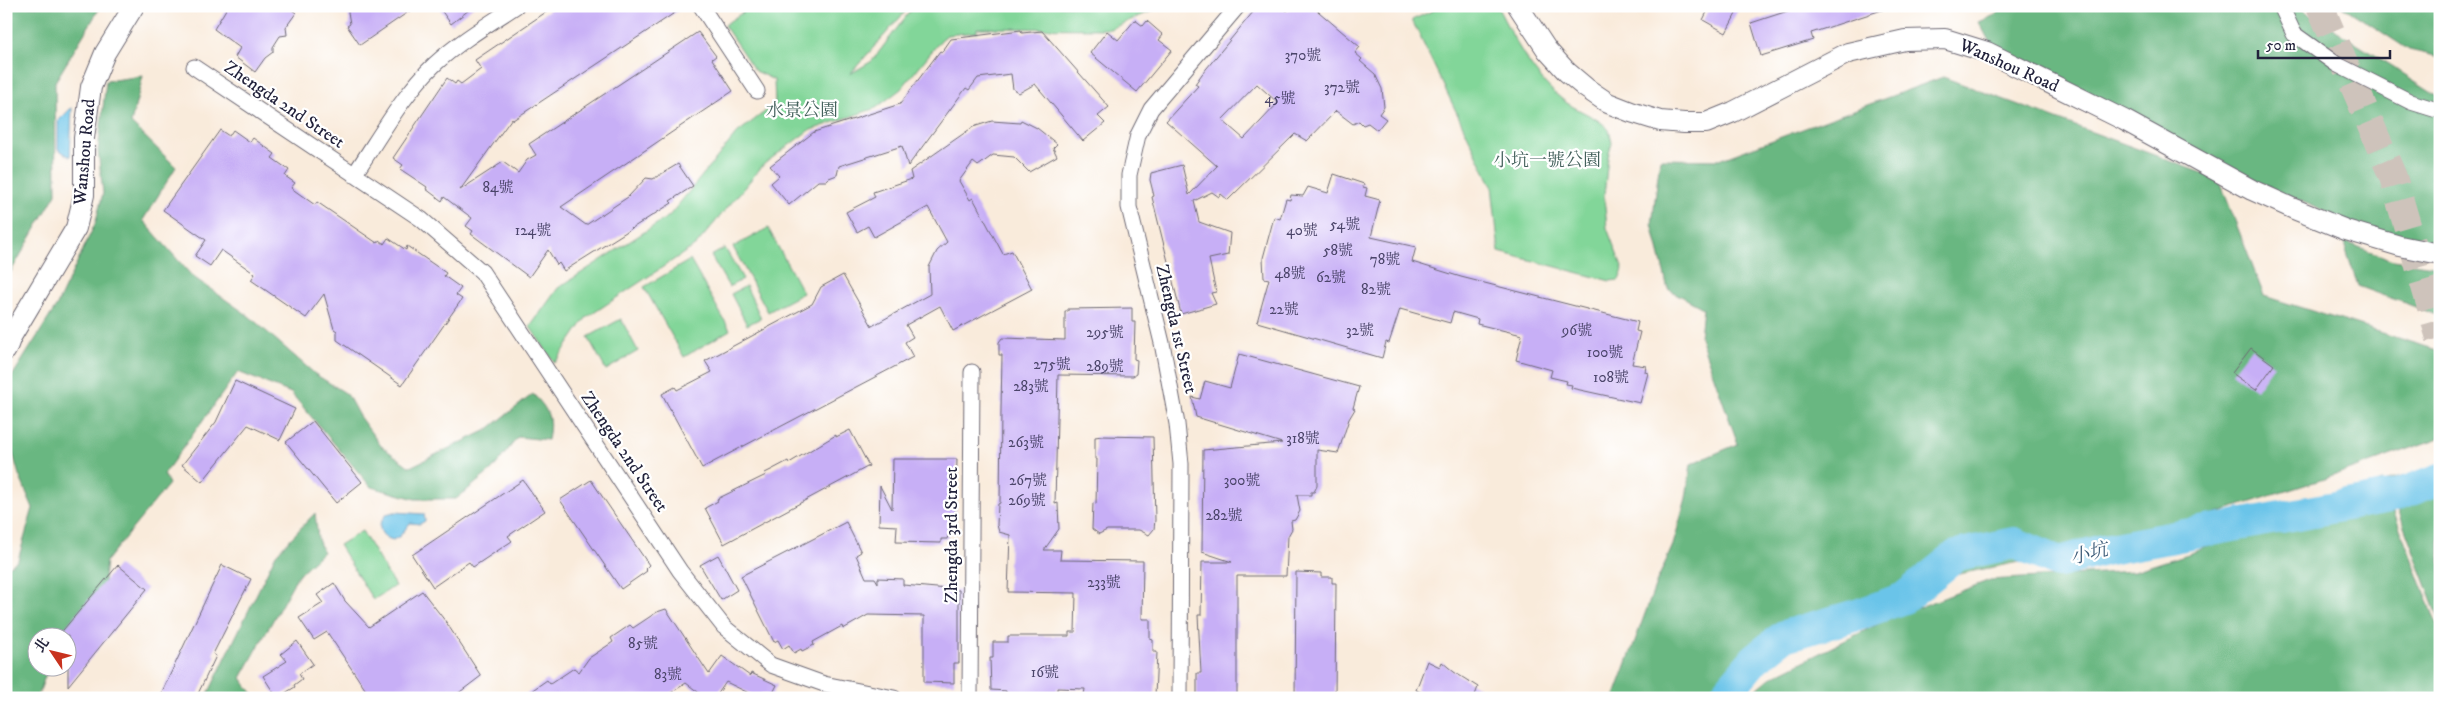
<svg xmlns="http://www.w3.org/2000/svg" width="2446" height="704" font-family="'IM FELL DW Pica','Noto Serif TC',serif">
  <rect width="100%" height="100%" fill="#fff"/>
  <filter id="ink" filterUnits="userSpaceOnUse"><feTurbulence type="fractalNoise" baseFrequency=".02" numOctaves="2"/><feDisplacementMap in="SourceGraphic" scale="10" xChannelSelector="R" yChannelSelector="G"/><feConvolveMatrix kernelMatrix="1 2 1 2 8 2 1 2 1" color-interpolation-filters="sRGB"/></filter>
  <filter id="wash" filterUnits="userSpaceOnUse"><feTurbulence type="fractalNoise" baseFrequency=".0096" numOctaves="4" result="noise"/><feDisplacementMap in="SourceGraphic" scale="20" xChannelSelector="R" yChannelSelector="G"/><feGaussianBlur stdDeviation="1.12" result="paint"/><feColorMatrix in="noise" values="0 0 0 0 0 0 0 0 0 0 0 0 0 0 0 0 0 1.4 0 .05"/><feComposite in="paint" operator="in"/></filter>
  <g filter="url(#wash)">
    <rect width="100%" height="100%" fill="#f9ebdb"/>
    <path fill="#82d699" stroke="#527c6a" d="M752,6H902L905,12L850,74L872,61L914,6H1163L1110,29L977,28V32L947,35L941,40L901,89L876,108L808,131L764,164L696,245L586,318L555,363L530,327L558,288L669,216L737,133L775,104L774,80L755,71L724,25Z
      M1443,6H1497C1515,41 1534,79 1567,103C1580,112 1600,118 1609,130L1612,143L1608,157L1604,196L1607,228L1623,270L1619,280L1610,281L1499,252L1492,186L1412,20Z
      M768,228L803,293L768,312L733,247Z
      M725,248L743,279L729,287L711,256Z
      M690,260L730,330L684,357L644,287Z
      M746,286L761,318L747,325L731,294Z
      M621,319L638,351L606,370L588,337Z
      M362,531L395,586L373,600L339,545Z"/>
    <path fill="#69b781" stroke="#466c5e" d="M6,6H101L55,82L56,194L6,280Z
      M2007,6H2297L2440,97V249L2386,238L2280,192L1998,50L1989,41L1979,22L1995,15Z
      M2342,6H2440V57L2409,50Z
      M143,76L131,123L176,167L143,220L192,276L249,316L315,374L347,394L359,416L381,446L410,467L487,430L533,394C549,410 552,418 548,440L518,437L492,470L456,499H415L371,487L291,393L238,372L164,474L169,484L106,561L104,580L106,592L68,638L38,636V666L50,667C43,677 43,687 36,698H6V569L18,560L33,508L19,475L6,429L9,381L57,305L95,224L103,193L98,151L106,81Z
      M1943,77L2219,179L2264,296L2440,351V438L2327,478L2134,539L1914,583L1769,637L1698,698H1614L1657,581L1673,545L1686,498L1691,464L1738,444L1700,337L1703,308L1668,289L1652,224L1660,159L1719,160Z
      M2343,241L2393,260L2440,267V316L2358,286Z
      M2440,466V621L2387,481Z
      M2382,482L2440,632V698H1746L1770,678L1886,620L1990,580L2134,571L2188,554Z
      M315,513L318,539L323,552L298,575L241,678L256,698H206L276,554Z"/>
    <path fill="#6bc4e9" stroke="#467392" d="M72,107L70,157L58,149V121Z
      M395,512L424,514L425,521L420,524L410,523L400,536L393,540C384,538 379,532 380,524L386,514Z"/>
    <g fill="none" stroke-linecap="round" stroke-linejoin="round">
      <path stroke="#6bc4e9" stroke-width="32" d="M1722,698L1755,659L1784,636L1857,615L1904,598L1957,555L2014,543L2059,562L2104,550L2395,496L2440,479"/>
    </g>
    <g id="blocks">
      <path fill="#c7aff6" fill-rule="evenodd" d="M228,6H287L296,13L286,27L287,35L280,36L273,47V52L265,58L255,72L235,57L240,48L214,29Z
        M347,6H417L360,45L347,26L350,24Z
        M438,6H474L451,24Z
        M555,6H685L513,120L512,118L460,190L503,162L518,173L527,160L536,155L529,144L698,32L716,56L712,59L733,91L561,207L586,225L628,197L646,178L653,179L678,164L693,186L670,201L672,203L564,271L559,263L557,265L548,250L529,277L471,234L473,231L466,226L472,218L444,197L442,201L426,189L427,187L400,169L403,165L393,158L447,78L455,84L457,81L461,84L481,69L475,60Z
        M1258,6H1282L1287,11L1292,6H1312L1360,47L1355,53L1362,59L1360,61L1375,74L1382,89L1384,107L1379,114L1386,119L1377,130L1368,123L1363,125L1359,121L1353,124L1336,111L1307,141L1295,134L1228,200L1221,194L1219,197L1212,192L1194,201L1199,222L1230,233L1228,255L1209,259L1216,292L1211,293L1216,304L1181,314L1152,197L1154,196L1150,180L1151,173L1182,165L1189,195L1217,166L1166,121L1198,86L1195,84L1202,74ZM1257,84L1278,103L1244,139L1222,120Z
        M1710,6H1740L1726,33L1703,20Z
        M1803,6H1885V9L1811,33L1813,40L1761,56L1751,23Z
        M1135,20L1143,26L1147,21L1163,35L1159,40L1172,50L1137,92L1090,53L1107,31L1118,40Z
        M1021,30L1022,33L1042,31L1109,107L1098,116L1105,123L1083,141L1035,84L1019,93L1013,89L1011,74L978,78L969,90L966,88L908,166L902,146L839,166L837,175L829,178L826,181H818L789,205L771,183L779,176L770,166L814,132L900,104L940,51L942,52L951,39Z
        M1021,120L1037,128L1057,144L1053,148L1057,156L1029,172L1014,157L993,155L978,166L973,162L959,181L970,200L973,198L1003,254L1012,251L1032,289L953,331L940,306L906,325L913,337L905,342L913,357L702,468L662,394L675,387L677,390L712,372L705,361L812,304L821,287L843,275L872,326L930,294L929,267L937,251L947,242L928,207L874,237L868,226L857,232L846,212L875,197L873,192L912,179L910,171L973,127L992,121L1020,123Z
        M220,130L229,136L233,130L250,142L253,138L275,154L272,158L289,170L285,176L295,183L291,188L315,205L317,202L377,243L379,240L384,244L388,238L406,250L407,246L446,273L444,276L461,288L456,295L462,299L402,385L337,340V331L334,329L324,294L306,318L251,280L255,274L221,250L210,266L195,256L206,240L163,210Z
        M1334,174L1364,184L1363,187L1367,188L1365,196L1380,200L1371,237L1416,247L1412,262L1461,277L1638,322L1636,331L1640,332L1632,364L1646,366L1645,372L1648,373L1640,403L1571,388L1572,385L1566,384L1567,381L1550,377L1552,370L1516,360L1522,335L1477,324L1478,319L1453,312L1450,323L1400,309L1389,343L1386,342L1382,358L1257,322L1269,279L1264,278L1263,258L1274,217L1280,219L1286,199L1290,200L1291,195L1303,196L1308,187L1328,193Z
        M1132,308V322H1135L1134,359L1137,360L1136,374L1133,376L1058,375L1055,504L1058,503L1059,529L1044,550H1061L1060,560L1143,561L1142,619H1150V639L1153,640V652H1157L1155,696L1084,695L1085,689L1057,688V695L1006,694V691L991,690L990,658H993V642H1008V636H1069V632H1075L1076,593L1008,592L1010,535L999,532L997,525L998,504L1000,503L1001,410L1002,355H999V342L1002,338L1065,340V311H1068V309Z
        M2251,348L2274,365L2256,390L2232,373Z
        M1239,354L1359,387L1353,408L1355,409L1349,419L1338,453L1317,450V486L1314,492H1311V495H1297L1300,511L1295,520L1291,521L1292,529L1288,536L1286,576H1237V698H1197V673H1201L1198,615H1201L1202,562H1232L1202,552L1203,450L1282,443L1196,417L1192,397L1200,399L1205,381L1230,388Z
        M235,381L295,409L280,440L248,425L202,482L182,465L216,422Z
        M313,421L362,482L336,503L286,442Z
        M850,430L869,466L724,544L705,508L718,501L717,499L766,475L765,473L771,470L788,461L789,463L836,435V437Z
        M1102,436L1153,437L1155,520L1154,529L1149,535L1139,530H1107L1099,534L1092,529L1093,503L1096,504L1097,459H1095V437Z
        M893,459H957L955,531H950L947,539H941V543L896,542L897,526L879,525L880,486L892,509Z
        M523,480L545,511L508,536L512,541L473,567L469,562L433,587L412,555Z
        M591,480L649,565L645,569L647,571L621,589L560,500Z
        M846,522L861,552L856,555L866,578H875L878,583V578L903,579V585L959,590V663H954V683L924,682V616L868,615L843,629L842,626L813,642L814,645L802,651L801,649L794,653L789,645L783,649L778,640L774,642L741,576Z
        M718,555L737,590L721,600L700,565Z
        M118,565L147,589L68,686V636H58Z
        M222,565L251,579L213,654L216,656L196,698H159Z
        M1296,572L1321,573V577H1332V583H1336L1335,698H1295Z
        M334,583L345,601L369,627L422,591L446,622L481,676L452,698H371L327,632L314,640L299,618L323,603L317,595Z
        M666,609L709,674L722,656L750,676L751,673L777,685L771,697L762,693L759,698L726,682L715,698H706L686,683L663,698H521L547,680L550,684L574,668L579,672L589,658L613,642L611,638L630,625L633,628L657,612Z
        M297,641L313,664L299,674L302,679L294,685L295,687L277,698L263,676L287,661L281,654Z
        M1427,661L1440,667L1442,662L1454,672L1478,687L1474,698H1423L1425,694L1416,690Z"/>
    </g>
  </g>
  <g filter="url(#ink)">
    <use href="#blocks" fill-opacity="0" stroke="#6d6873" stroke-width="1"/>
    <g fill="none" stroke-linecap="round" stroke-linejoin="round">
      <path stroke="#cec3bb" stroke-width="28" stroke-dasharray="28 14" stroke-linecap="butt" d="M2320,6L2393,177L2440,338"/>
      <g stroke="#6d6873" stroke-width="17">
        <path id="minor" d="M701,6L757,91
          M2281,6L2294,34L2336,64L2411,102L2440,111
          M194,67L421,219L482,272L680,571L724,627L771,665L824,684L894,698
          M354,175C379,138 403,94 435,64C460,41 489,24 516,6
          M970,698L972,372
          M1180,698L1181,464L1177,424L1162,343L1129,207V175L1138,135L1151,109L1238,6"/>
      </g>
      <g stroke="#6d6873" stroke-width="22">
        <path id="tertiary" d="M1518,6L1547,50L1567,72L1586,88L1608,103L1631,112L1660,121L1684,123H1706L1733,112L1848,53L1905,40L1945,39L1987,52L2124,120L2252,190L2294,209L2346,230L2400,246L2440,254
          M6,350L11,337L76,228L84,195V138L91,87L105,53L134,6"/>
      </g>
      <use href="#minor" stroke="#fff" stroke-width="15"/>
      <use href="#tertiary" stroke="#fff" stroke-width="20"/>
    </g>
  </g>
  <g text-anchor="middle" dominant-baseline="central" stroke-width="4.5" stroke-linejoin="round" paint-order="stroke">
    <g font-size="15" fill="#4b456a">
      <text x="1303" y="55">370號</text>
      <text x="1342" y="87">372號</text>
      <text x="1280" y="98">45號</text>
      <text x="498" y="187">84號</text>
      <text x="1345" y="224">54號</text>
      <text x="533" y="230">124號</text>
      <text x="1302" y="230">40號</text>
      <text x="1338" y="250">58號</text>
      <text x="1385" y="259">78號</text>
      <text x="1290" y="273">48號</text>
      <text x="1331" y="277">62號</text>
      <text x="1376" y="289">82號</text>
      <text x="1284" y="309">22號</text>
      <text x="1360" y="330">32號</text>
      <text x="1577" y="330">96號</text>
      <text x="1105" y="332">295號</text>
      <text x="1605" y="352">100號</text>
      <text x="1052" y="364">275號</text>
      <text x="1105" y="366">289號</text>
      <text x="1611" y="377">108號</text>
      <text x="1031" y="386">283號</text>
      <text x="1303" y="438">318號</text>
      <text x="1026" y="442">263號</text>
      <text x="1028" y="480">267號</text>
      <text x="1242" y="480">300號</text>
      <text x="1027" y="500">269號</text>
      <text x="1224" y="515">282號</text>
      <text x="1104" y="582">233號</text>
      <text x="643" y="643">85號</text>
      <text x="1045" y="672">16號</text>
      <text x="668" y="674">83號</text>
    </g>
    <g font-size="18" fill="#22223b" stroke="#fff">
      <text transform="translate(2009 66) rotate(24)">Wanshou Road</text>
      <text transform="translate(284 105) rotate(34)">Zhengda 2nd Street</text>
      <text transform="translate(85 152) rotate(-85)">Wanshou Road</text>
      <text transform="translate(1176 329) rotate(77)">Zhengda 1st Street</text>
      <text transform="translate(624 452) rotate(56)">Zhengda 2nd Street</text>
      <text transform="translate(952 535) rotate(-90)">Zhengda 3rd Street</text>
    </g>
    <g font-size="18" fill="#44615c" stroke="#fff">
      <text x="802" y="111">水景公園</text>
      <text x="1547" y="161">小坑一號公園</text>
    </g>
    <g font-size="19" font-style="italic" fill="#3c5b78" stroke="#fff">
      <text transform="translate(2089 554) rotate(-14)">小坑</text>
    </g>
  </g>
  <rect width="2446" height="704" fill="none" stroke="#fff" stroke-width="25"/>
  <g transform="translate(52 652) rotate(305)"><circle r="24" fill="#ffffff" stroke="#a7a7b1"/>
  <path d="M0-4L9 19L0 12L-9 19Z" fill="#c8321e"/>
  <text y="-8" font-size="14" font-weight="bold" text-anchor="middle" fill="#22223b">北</text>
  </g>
  <path d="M2258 50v8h132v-8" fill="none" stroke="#22223b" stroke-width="2.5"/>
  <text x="2266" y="50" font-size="15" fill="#22223b" stroke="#ffffff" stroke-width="4" paint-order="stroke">50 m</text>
</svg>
